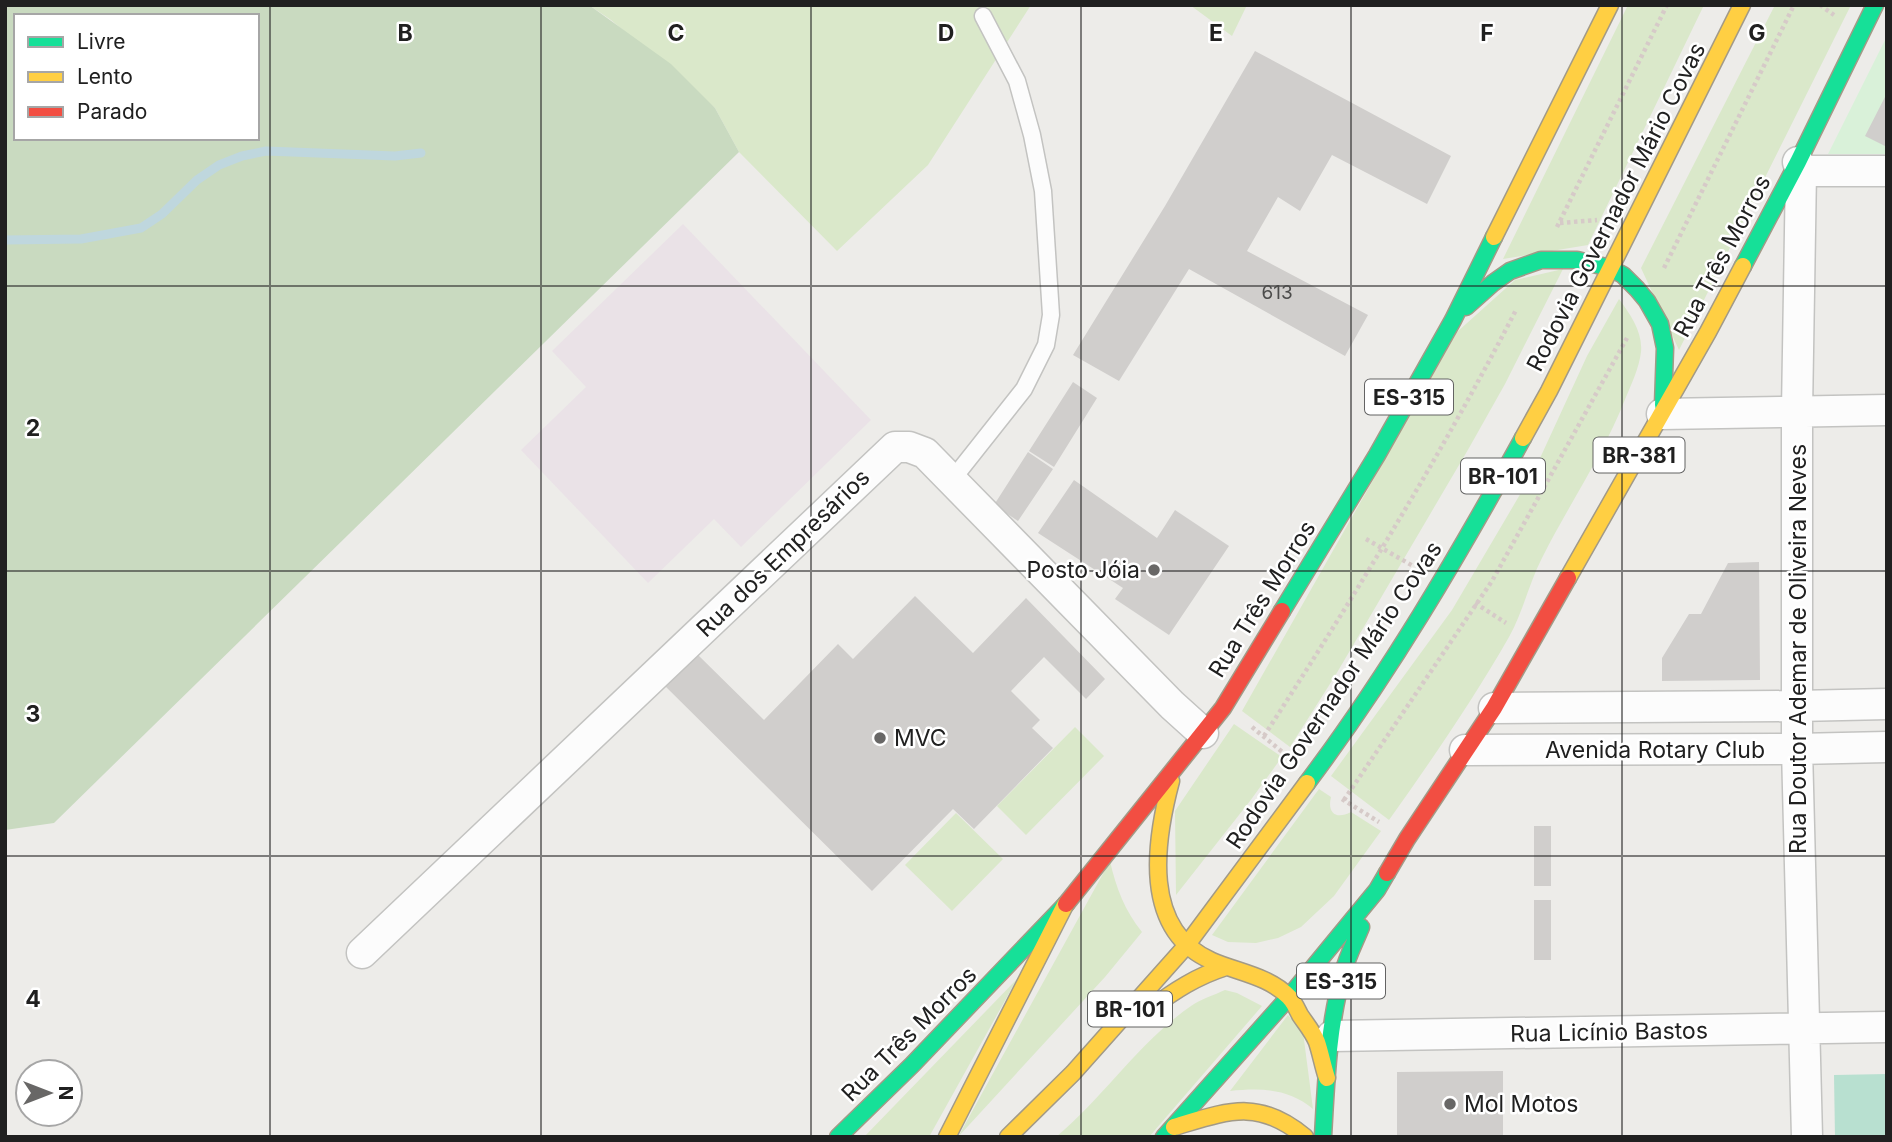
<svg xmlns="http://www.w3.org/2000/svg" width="1892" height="1142" font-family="Inter,sans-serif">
  <rect width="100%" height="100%" fill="#edece9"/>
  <path fill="#eae2e7" d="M683,224L871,420L741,547L714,519L648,583L521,450L586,387L552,351Z"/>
  <path fill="#dae8ca" d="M589,5H1031L928,165L837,251L739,152L715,108L611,20Z
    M1190,5H1247L1232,36Z
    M1628,5H1704L1588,245L1503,259Z
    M1775,5H1851L1679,350L1641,268Z
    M1563,269L1505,384L1469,448L1335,676L1290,747L1242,711L1457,332L1515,280Z
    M1619,299C1630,314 1643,332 1641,352C1639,368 1632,383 1626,397C1604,454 1569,504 1542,558C1529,583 1523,612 1509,637C1473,700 1431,761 1389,820L1331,776L1452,610L1535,469L1587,356Z
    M1234,724L1282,757L1250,801L1176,895L1175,811Z
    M1075,727L1104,756L1026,835L997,806Z
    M1319,789L1331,797C1327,813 1336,820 1351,812L1381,831L1334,896L1301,927L1278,938L1256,943L1228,942L1212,935Z
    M956,813L1003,859L952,911L905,865Z
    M1110,861C1116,888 1125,911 1142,932L1105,977L958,1137Z
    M1017,979L929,1137H864Z
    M1225,990L1237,993L1262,1006L1149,1137H1056C1104,1097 1139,1042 1191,1006C1201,999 1214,995 1225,990Z
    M1288,1015L1303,1032L1313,1109C1288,1088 1260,1088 1230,1091Z"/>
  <path fill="#c9dac0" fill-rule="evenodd" d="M5,5H589L671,64L715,108L739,152L54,823L5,830ZM16,16H257V138H16Z"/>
  <path fill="#d9f1d9" d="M1887,36V154H1828Z"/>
  <path fill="#b8e0d0" d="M1887,1074V1137H1835L1834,1075Z"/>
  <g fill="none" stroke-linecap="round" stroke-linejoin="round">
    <path stroke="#bfd7de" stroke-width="9" d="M5,240L81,239L141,228L162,214L197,180L219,165L242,156L266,151L395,156L421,153"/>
  </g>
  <path fill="#d0cecc" d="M1255,51L1451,156L1427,204L1332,155L1300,211L1278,197L1247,251L1368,315L1345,356L1189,269L1119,381L1073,355L1165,206Z
    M1887,93V147L1865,136Z
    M1073,382L1097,398L1054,467L1029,451Z
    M1028,452L1053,469L1018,521L994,505Z
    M1074,480L1157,538L1175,510L1229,546L1169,635L1115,599L1123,588L1038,533Z
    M1759,562L1760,680L1662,681V658L1689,614H1701L1728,563Z
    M915,596L973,653L1026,598L1105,679L1086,699L1044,657L1011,691L1040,720L1032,728L1053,748L974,829L953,809L872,891L664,685L696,653L764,720L838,644L853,659Z
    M1534,826H1551V886H1534Z
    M1534,900H1551V960H1534Z
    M1503,1071V1137H1397V1072Z"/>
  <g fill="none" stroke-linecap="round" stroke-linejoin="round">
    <g stroke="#c3c3c1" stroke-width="19">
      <path id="lane" d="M952,480L1024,389L1046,345L1051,315L1043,191L1032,135L1017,81L983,16"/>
    </g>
    <g stroke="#c3c3c1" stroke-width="33">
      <path id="street" d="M1798,162L1801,171L1797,411V749L1807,1137
        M1801,171H1887
        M1662,414L1887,410
        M1494,708L1797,706L1887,704
        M1465,750L1797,749L1887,747
        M362,953L895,447H909L925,453L1172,705L1203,733
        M1332,1036L1887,1027"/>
    </g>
    <g stroke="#a29a87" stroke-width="19">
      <path id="fast" d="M1743,266L1798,162L1875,5
        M1466,307L1493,283L1510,271L1541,260H1577L1610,268L1623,275L1637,289L1647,301L1660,324L1665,348L1663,405
        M1282,611L1377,455L1453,320L1494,237
        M1307,783C1389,674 1458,556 1523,438
        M838,1137L912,1065L1066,904
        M1164,1137L1289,997L1377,890L1387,873
        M1323,1137C1326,1083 1328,1026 1343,973C1347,957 1355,942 1361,927"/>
    </g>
    <g stroke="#a29a87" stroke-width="19">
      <path id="slow" d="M1494,237L1610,5
        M1523,438L1549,391L1742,5
        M1568,578L1708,332L1743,266
        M1171,781C1155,841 1141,930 1212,961C1237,972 1269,976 1289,997C1294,1002 1297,1009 1300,1015C1306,1024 1313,1032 1317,1042C1321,1054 1323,1066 1327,1078
        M1150,1009C1174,991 1197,976 1226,967
        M1174,1127C1228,1111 1258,1098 1305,1137
        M947,1137L1065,905
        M1008,1137L1073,1073L1186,946L1307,783"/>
    </g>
    <g stroke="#a29a87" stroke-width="19">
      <path id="jam" d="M1387,873L1407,839L1494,708L1568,578
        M1066,904L1223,708L1282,611"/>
    </g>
    <path stroke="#d6cac8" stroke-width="4.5" stroke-dasharray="3.5 3.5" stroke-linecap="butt" d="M1820,5L1834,15
      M1560,223L1597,220
      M1557,227L1667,5
      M1664,268L1794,5
      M1366,539L1413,566
      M1475,603L1506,623
      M1252,727L1286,755
      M1264,736C1354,597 1440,457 1516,310
      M1342,799L1379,822
      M1344,800L1492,581L1627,338"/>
    <use href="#lane" stroke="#fcfcfc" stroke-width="16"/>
    <use href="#street" stroke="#fcfcfc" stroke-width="30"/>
    <use href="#fast" stroke="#16e098" stroke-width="16"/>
    <use href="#slow" stroke="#ffcf43" stroke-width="16"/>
    <use href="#jam" stroke="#f24e42" stroke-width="16"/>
  </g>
  <path fill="none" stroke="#202020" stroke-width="2" stroke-opacity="0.55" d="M270,5V1137M541,5V1137M811,5V1137M1081,5V1137M1351,5V1137M1622,5V1137M5,286H1887M5,571H1887M5,856H1887"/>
  <g fill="#686766" stroke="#fff" stroke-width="2.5">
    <circle cx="1154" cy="570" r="7"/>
    <circle cx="880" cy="738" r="7"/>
    <circle cx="1450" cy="1104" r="7"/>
  </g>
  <g text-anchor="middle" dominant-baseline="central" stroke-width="5" stroke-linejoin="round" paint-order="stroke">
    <g font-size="19" fill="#4c4c4b">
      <text x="1277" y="292">613</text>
    </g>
    <g fill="#fff" stroke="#636363" stroke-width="2">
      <rect x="1365" y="379.5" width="88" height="35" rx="5"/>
      <rect x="1593.5" y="437.5" width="91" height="35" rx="5"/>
      <rect x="1461" y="458.5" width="84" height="35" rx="5"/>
      <rect x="1297" y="963.5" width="88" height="35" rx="5"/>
      <rect x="1088" y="991.5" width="84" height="35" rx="5"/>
    </g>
    <g font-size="21" font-weight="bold" fill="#202020">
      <text x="1409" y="397">ES-315</text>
      <text x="1639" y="455">BR-381</text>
      <text x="1503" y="476">BR-101</text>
      <text x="1341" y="981">ES-315</text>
      <text x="1130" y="1009">BR-101</text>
    </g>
    <g font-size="23" fill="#202020" stroke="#fff">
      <text transform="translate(1616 207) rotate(-63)">Rodovia Governador Mário Covas</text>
      <text transform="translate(1722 256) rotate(-62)">Rua Três Morros</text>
      <text transform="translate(783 553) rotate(-44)">Rua dos Empresários</text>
      <text transform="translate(1262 599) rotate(-58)">Rua Três Morros</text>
      <text transform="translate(1798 649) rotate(-90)">Rua Doutor Ademar de Oliveira Neves</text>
      <text transform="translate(1334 695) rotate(-56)">Rodovia Governador Mário Covas</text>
      <text x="1655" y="750">Avenida Rotary Club</text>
      <text transform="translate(1609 1032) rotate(-1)">Rua Licínio Bastos</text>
      <text transform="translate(909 1034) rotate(-45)">Rua Três Morros</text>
    </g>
    <g font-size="23" fill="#202020" stroke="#fff" text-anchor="start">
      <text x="1140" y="570" text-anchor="end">Posto Jóia</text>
      <text x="894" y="738">MVC</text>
      <text x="1464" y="1104">Mol Motos</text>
    </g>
  </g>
  <g font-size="23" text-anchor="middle" font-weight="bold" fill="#202020" stroke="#fff" stroke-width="5" stroke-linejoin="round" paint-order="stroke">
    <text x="405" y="41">B</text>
    <text x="676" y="41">C</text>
    <text x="946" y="41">D</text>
    <text x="1216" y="41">E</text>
    <text x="1487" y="41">F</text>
    <text x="1757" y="41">G</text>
    <text x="33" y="436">2</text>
    <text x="33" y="722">3</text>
    <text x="33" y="1007">4</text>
  </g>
  <rect width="1892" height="1142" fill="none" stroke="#202020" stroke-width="14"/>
  <rect x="14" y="14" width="245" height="126" fill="#ffffff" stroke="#a6a6a6" stroke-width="2"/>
  <rect x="28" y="37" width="35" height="10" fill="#16e098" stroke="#a6a6a6" stroke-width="2"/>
  <text x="77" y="49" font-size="21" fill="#202020">Livre</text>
  <rect x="28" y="72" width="35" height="10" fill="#ffcf43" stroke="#a6a6a6" stroke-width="2"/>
  <text x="77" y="84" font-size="21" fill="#202020">Lento</text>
  <rect x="28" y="107" width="35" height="10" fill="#f24e42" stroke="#a6a6a6" stroke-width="2"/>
  <text x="77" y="119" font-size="21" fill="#202020">Parado</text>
  <g transform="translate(49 1093) rotate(90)"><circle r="33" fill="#ffffff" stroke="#a6a6a6" stroke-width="2"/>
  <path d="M0-5L12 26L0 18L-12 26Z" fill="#686766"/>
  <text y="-10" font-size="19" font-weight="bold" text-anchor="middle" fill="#202020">N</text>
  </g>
</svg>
